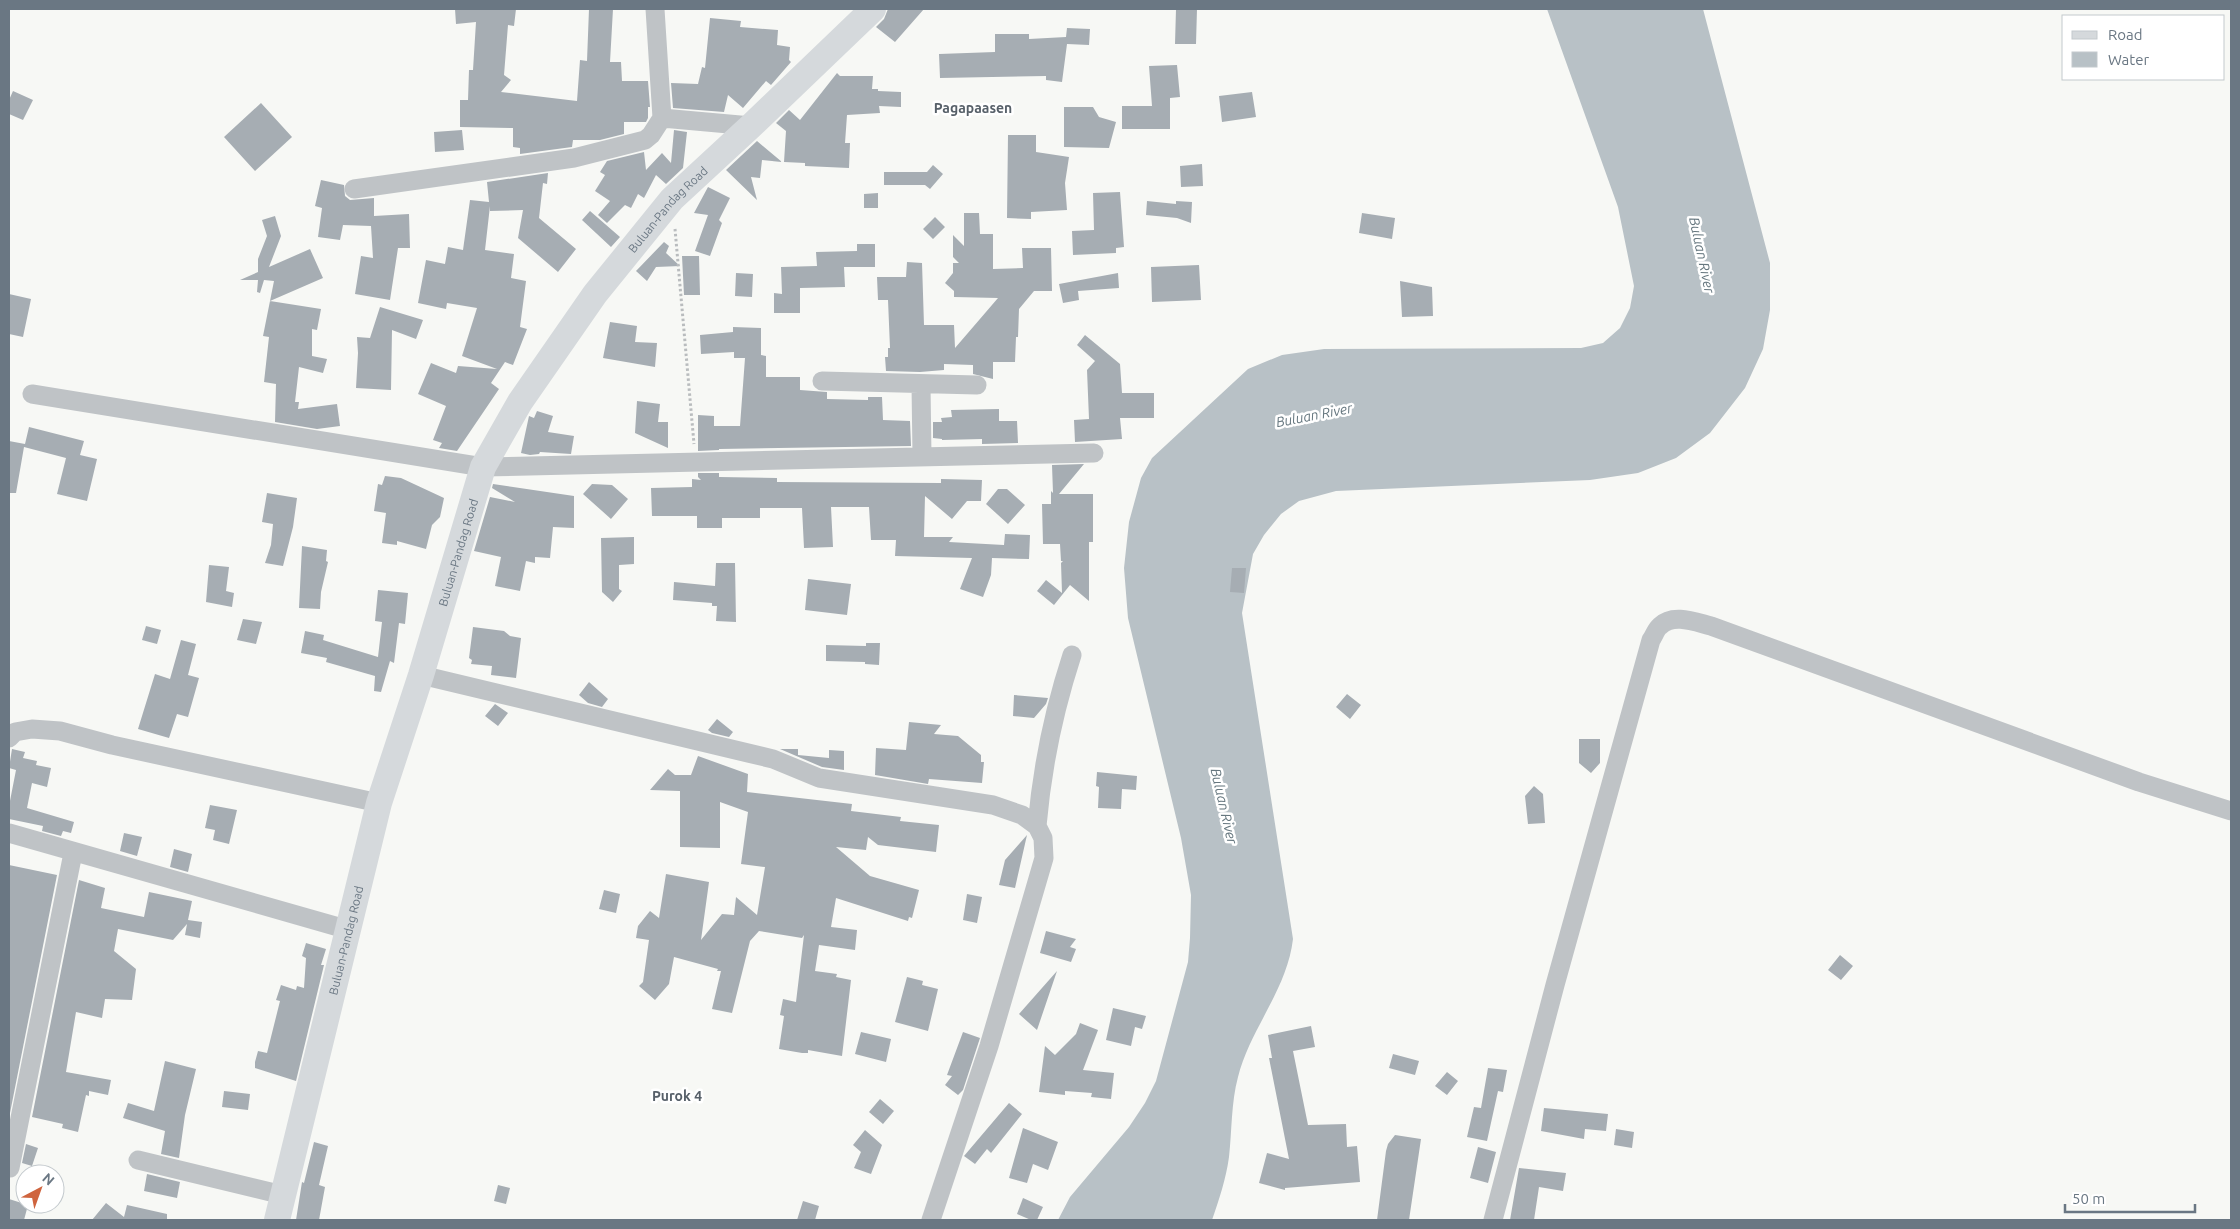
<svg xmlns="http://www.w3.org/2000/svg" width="2240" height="1229" font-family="Ubuntu,sans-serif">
  <rect width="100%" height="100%" fill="#f7f8f5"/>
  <path fill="#b8c1c6" d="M1547,9H1703L1770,263V310L1763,349L1745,388L1710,433L1676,458L1638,473L1590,480L1336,491L1299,501L1281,514L1264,535L1253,554L1242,613L1293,939C1287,990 1250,1029 1238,1077C1231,1103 1232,1131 1229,1157C1226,1179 1219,1200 1212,1220H1058L1070,1197L1129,1127L1145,1103L1156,1081L1188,962L1190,938L1191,895L1181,838L1128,618L1124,568L1129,522L1141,478L1152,458L1248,369L1282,355L1324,349L1581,348L1603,343L1620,328L1630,308L1634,286L1618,207Z"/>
  <path fill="#a6adb3" d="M455,9H516L514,26L508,25L504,75L511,80L501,92L577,101L580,60L587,61L589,9H613L610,62H621L622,81H648L650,107H648V118L646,122H624V134L600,140H573L572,147L520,154V148L513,147V128L460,127V100H468L469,70H473L476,22L456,24Z
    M888,9H924L895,42L876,27L884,19Z
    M1176,9H1197L1196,44H1175Z
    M710,18L741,21L740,27L778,30L777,45L790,47L789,60L791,62L771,85L766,81L743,108L728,95L724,112L673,108L671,83L698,84L702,67L705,68Z
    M1067,28L1090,29L1089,45L1067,44L1062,82L1046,80V76L940,78L939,54L995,52V34H1029V39L1066,37Z
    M1177,65L1180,97L1170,98V129H1122V106H1152L1149,66Z
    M837,73L840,76H873L872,89H878V91L901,92V107L879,106L880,113L847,115L845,143H850L849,168L805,166V163L784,162L786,131L776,123L789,110L800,120Z
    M13,91L33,100L23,120L9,114V100Z
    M1252,92L1256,117L1222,122L1219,96Z
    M261,103L292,137L255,171L224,137Z
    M1064,107H1093L1099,117L1116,122L1109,148L1064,147Z
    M462,130L464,150L435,152L434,132Z
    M674,130L687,132L683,168L666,184L656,175L644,198L638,194L631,208L625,205L607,223L598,215L610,201L595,191L605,175L600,172L607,161L644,152L646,170L662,153L671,163Z
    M1008,135H1036V152L1069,157L1065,183L1067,210L1031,212V219L1007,218Z
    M757,141L782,162L762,160L760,178L751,177L757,200L726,170Z
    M1202,164L1203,186L1181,187L1180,166Z
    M933,165L943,174L930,189L925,185H884V172H927Z
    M548,173L547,184L543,183L539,218L576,249L558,272L518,238L523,210L490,211V206L485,250L514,254L511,278L526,281L520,327L527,329L513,365L505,362L491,383L499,389L457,451L439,448L442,443L433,440L446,406L418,394L431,363L456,373L458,366L497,369L462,356L477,308L447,303L446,309L418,303L426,260L445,264L448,247L463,250L470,200L489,202L487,182Z
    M321,180L344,185L345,196L350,200L374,198V216L409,214L410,248H398L390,300L355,294L361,256L373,258L371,226L343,225L340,240L318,237L322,208L315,206Z
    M708,187L730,198L719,220L722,223L710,256L695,251L708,215L694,213Z
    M1120,192L1124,247L1116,248V253L1073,255L1072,231L1094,230L1093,193Z
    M878,193V208H864V194Z
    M1147,201L1176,204V201L1192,202L1191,223L1177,218L1146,215Z
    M590,211L620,237L611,247L582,220Z
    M964,213H979L980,234H993V269L1023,268L1022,248H1051L1052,291H1034L1019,309L1018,337H1016L1015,362H993V379L973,374V365L944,364V370L920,372L886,371L885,357H888V348H890L888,300H878L877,277H906L907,262L922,263L924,325H954L955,348L998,298L954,297V291L945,283L953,273V263H959L953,257V235L964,246Z
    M1362,213L1395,218L1392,239L1359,233Z
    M275,216L281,236L269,267L310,249L323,278L270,301L321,309L317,330L312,329V356L327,359L323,373L299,367L295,402H299L298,409L337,404L340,426L317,429L275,422L276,384L264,382L269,337L263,336L274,281L264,280L260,293L257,292L258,280H240L258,272V259L267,236L262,220Z
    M935,217L945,227L933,239L923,229Z
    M664,242L669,246L666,253L680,266L656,267L647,281L636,271Z
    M857,244H875V267H844L845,287L800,288V313H774V293L782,294L781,267L817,266L816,252L857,251Z
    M682,256H699L700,295H684Z
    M1199,265L1201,300L1152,302L1151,267Z
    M736,273L753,274L752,297L735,296Z
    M1118,273L1119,288L1078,291L1079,300L1063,303L1059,284Z
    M1400,281L1432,287L1433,316L1402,317Z
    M9,294L31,299L23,337L9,334Z
    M380,307L423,320L416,339L392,330L391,390L356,388L358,353L357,337L370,338Z
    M610,322L637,326L635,342L657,343L655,367L603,358Z
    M733,327L761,328V355L766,356V377H800V390L827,392V399L868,400V397H882L883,420L910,421L911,446L719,449V450L698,451V415L714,416V426H740L745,358H734V352L701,354L700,335L733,332Z
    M1085,335L1120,364L1122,393H1154V418H1120L1122,439L1075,442L1074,420L1089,419L1087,370L1095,361L1077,345Z
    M637,401L660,404L658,422H668V448L635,433Z
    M999,409V421H1017L1018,443L982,444V439L942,440V439L933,438V422H942L941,418L952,417L951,410Z
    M537,411L553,416L548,432L574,436L571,454L540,452L539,454L530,455L521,453L529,416L534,418Z
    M29,427L84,441L80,455L97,459L87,501L57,494L66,458L24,447L16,493H9V441L25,444Z
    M1084,464L1059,494H1093V542H1089V601L1070,585L1054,605L1037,591L1046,580L1062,593L1061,563L1063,561H1061L1060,544H1043L1042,504H1051V491L1053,493L1052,465Z
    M698,473H719V477L777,478V482L941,483V479L982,480L981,501H967L952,519L925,496L924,537H953L949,542L1004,545L1005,534L1030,535L1029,559L992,558L991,575L983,597L960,589L972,558L895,556L896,540H871L869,507H831L833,547L804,548L802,508H760V518H722V528H697V516H652L651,488L692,487V479L701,480L698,477Z
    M385,476L401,478L444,498L440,517L432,525L426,549L397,541V545L382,543L386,513L374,511L378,484L382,485Z
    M493,484L574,496V528L553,527L550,558L535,557V563L526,561L520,591L495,586L501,557L474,551L490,497L515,502L492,488Z
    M592,484L612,485L628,499L611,519L583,494Z
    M998,489H1007L1025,505L1008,524L986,504Z
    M267,493L297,498L293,527L283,566L265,563L271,545L273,524L262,522Z
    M634,537V564L619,565V589L622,591L613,602L602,592L601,538Z
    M302,546L327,550L326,561L328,562L321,592L320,609L299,608Z
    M716,563H735L736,622L716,621L717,606H712V603L673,600L674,582L715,586Z
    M209,565L229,567L226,591L234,593L232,607L206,602Z
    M1232,568H1246L1244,593L1230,592Z
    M808,579L851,584L847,615L805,610Z
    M378,590L408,593L405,624L399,623L394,663L390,661L381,692L374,691L375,676L326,662L327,658L301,653L305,631L324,635L323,640L378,657L382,622L375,621Z
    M243,619L262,622L256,644L237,640Z
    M146,626L161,630L157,644L142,640Z
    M473,627L504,631L510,636L521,638L516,678L491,675L492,666L471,664L472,660L469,658Z
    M181,640L196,644L188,675L199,678L188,717L177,714L169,738L138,729L155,674L170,679Z
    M866,643H880L879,665L865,664V662L826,661V645L866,646Z
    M589,682L608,699L602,707L588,703L579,695Z
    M1347,694L1361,705L1350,719L1336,707Z
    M1014,695L1048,698L1046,704L1034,718L1013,716Z
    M495,704L508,713L498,726L485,716Z
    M717,719L733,732L729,737L712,733L708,730Z
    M909,722L941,725L934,734L958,736L981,755V762H984L982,783L929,779L928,784L875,775L876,748L906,750Z
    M1579,739H1600V763L1591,773L1579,763Z
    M12,749L25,752L23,758L37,761L36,765L51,768L47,787L32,783L27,808L74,822L71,833L63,831L61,836L42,831L43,826L9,819V806L16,770L9,768Z
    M780,749H798V755L829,758V750L844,751V770L822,767Z
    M698,756L748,774L747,792L852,804L851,811L901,817L900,821L939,825L936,852L878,845L868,837L866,850L836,847L870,876L919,890L912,918L909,917L908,921L836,898L831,927L857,930L855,950L819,945L815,971L837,974L836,977L851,980L842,1056L808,1050V1053H802L779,1049L784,1016L780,1015L783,999L796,1002L804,935L802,938L759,931L750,941L732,1013L712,1009L721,971H717L718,969L674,957L669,984L655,1000L639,986L643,982L649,940L636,938L638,926L650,911L659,918L666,874L709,882L701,940L722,914L734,915L736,897L757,915L765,867L741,864L748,812L720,802V848L680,847V791L650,790L668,769L675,775H691Z
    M1097,772L1137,776L1136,790L1122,789L1121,809L1098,808L1099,787L1096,786Z
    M1534,786L1543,794L1545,823L1528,824L1525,796Z
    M210,805L237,810L229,844L213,840L215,830L205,828Z
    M124,833L142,837L137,856L120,851Z
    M1027,835L1015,888L999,885L1005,860Z
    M174,849L192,854L188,872L170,867Z
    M9,865L57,875L10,1113H9Z
    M79,880L105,888L101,908L144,917L149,892L192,901L188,920L202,922L200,938L185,935L187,924L173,940L118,929L114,951L136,969L132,1000L105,999L102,1018L76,1012L66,1072L111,1080L108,1095L89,1091V1096L86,1095L78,1132L62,1128L63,1124L32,1117Z
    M604,890L620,894L616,913L599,909Z
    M967,894L982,897L977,923L963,920Z
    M1046,931L1076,939L1070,947L1076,949L1071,962L1040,953Z
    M306,943L326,949L321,965H324L296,1081L255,1068V1062L258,1051L267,1053L280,1001L276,1000L281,985L296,990L297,986L304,988L306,958L302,956Z
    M1840,955L1853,966L1841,980L1828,970Z
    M1057,971L1037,1030L1019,1014Z
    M907,977L923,981L922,985L938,989L928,1031L895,1022Z
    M1113,1008L1146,1016L1142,1029L1135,1027L1131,1046L1106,1040Z
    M1080,1023L1098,1030L1083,1070L1114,1073L1111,1099L1091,1097L1092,1093L1065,1091V1095L1039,1092L1045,1046L1055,1055L1076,1034Z
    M1311,1026L1315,1047L1293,1051L1308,1125L1346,1124L1347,1147L1357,1146L1360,1182L1285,1188V1190L1259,1183L1267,1153L1289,1159L1269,1058H1272L1268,1035Z
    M861,1032L891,1039L886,1062L855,1054Z
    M963,1032L980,1038L963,1090L958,1095L945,1085L952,1076L947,1075Z
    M1393,1054L1419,1061L1415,1075L1389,1068Z
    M165,1061L196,1069L185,1115L179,1158L161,1154L165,1131L123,1118L128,1103L154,1111Z
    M1488,1068L1507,1070L1503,1092L1498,1091L1487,1141L1467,1137L1474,1107L1481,1108Z
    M1447,1072L1458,1081L1447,1095L1435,1086Z
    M224,1091L250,1094L248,1110L222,1107Z
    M880,1099L894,1111L883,1124L869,1112Z
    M1009,1103L1022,1114L991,1153L987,1149L975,1164L964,1156Z
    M1544,1108L1608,1114L1606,1131L1585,1129L1584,1139L1541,1131Z
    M1023,1128L1058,1142L1048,1170L1033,1164L1027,1183L1009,1178Z
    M1616,1129L1634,1132L1632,1148L1614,1145Z
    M865,1130L882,1145L871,1174L854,1168L861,1152L853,1145Z
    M1395,1135L1421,1139L1409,1220H1377L1386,1151L1388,1144Z
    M314,1142L328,1146L319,1185L325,1187L319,1220H296L302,1182L304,1183Z
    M26,1144L38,1148L32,1166L22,1163Z
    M1478,1147L1496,1152L1488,1183L1470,1178Z
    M1519,1168L1566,1173L1563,1191L1539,1187L1534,1220H1510Z
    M147,1174L180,1182L177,1198L144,1191Z
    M498,1185L510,1188L506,1204L494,1201Z
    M1023,1198L1043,1207L1037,1220H1031L1017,1214Z
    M9,1199L28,1205L24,1220H9Z
    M803,1201L819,1206L815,1220H797Z
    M106,1203L124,1217L127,1205L167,1214V1220H92Z"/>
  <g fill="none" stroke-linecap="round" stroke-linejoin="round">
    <path stroke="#b9bcbe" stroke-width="3" stroke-dasharray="2.5 2.5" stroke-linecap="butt" d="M675,229L694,444"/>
    <path stroke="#bfc3c6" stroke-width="19" d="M655,9L662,118L751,126
      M354,189L574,158L645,140L651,135L662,118
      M822,381L977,385
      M921,385L922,456
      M32,394L483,467L1094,453
      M421,675L773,759L819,778L993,805L1022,815L1037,826L1043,838L1044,858L989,1046L931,1220
      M9,738L15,732L32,729L60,731L112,745L379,803
      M1037,826C1042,768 1054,710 1072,655
      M9,833L349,930
      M138,1160L283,1195
      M10,1168L73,853
      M1493,1220L1555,985L1651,640C1654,636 1656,629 1660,626C1673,613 1695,622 1711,626L2139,782L2231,811"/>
    <path stroke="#d5d9dc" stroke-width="26" id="s1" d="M277,1220L379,803L421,675L483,467L520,402L595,294L672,199L751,126L873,9"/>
  </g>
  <g text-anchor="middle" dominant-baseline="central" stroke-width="5" stroke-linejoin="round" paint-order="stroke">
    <g font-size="12" fill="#6a7783" stroke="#fff">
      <text stroke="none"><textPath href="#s1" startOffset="1099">Buluan-Pandag Road</textPath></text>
      <text stroke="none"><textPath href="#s1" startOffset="692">Buluan-Pandag Road</textPath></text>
      <text stroke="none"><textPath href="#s1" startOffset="288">Buluan-Pandag Road</textPath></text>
    </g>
    <g font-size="14" font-weight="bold" fill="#576069" stroke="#fff">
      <text x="973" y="108">Pagapaasen</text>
      <text x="677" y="1096">Purok 4</text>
    </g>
    <g font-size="14" font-style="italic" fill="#66777f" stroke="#fff">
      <text transform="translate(1702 255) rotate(78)">Buluan River</text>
      <text transform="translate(1314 415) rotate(-11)">Buluan River</text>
      <text transform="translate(1224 806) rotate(77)">Buluan River</text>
    </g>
  </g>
  <rect width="2240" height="1229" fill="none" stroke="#6a7783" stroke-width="20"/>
  <rect x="2062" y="15" width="162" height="65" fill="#ffffff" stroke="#c3c9cd"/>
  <rect x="2072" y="31" width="25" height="8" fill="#d5d9dc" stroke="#c3c9cd"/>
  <text x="2108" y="40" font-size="15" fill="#6a7783">Road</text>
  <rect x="2072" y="52" width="25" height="15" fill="#b8c1c6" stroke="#c3c9cd"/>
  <text x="2108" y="65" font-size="15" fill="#6a7783">Water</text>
  <g transform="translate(40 1189) rotate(41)"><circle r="24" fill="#ffffff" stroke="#c3c9cd"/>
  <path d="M0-4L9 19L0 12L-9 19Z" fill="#cf643e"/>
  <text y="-8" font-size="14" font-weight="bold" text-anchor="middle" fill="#6a7783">N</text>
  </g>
  <path d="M2065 1204v8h130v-8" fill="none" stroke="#6a7783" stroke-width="2.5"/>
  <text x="2072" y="1204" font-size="15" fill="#6a7783" stroke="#ffffff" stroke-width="4" paint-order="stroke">50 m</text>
</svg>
